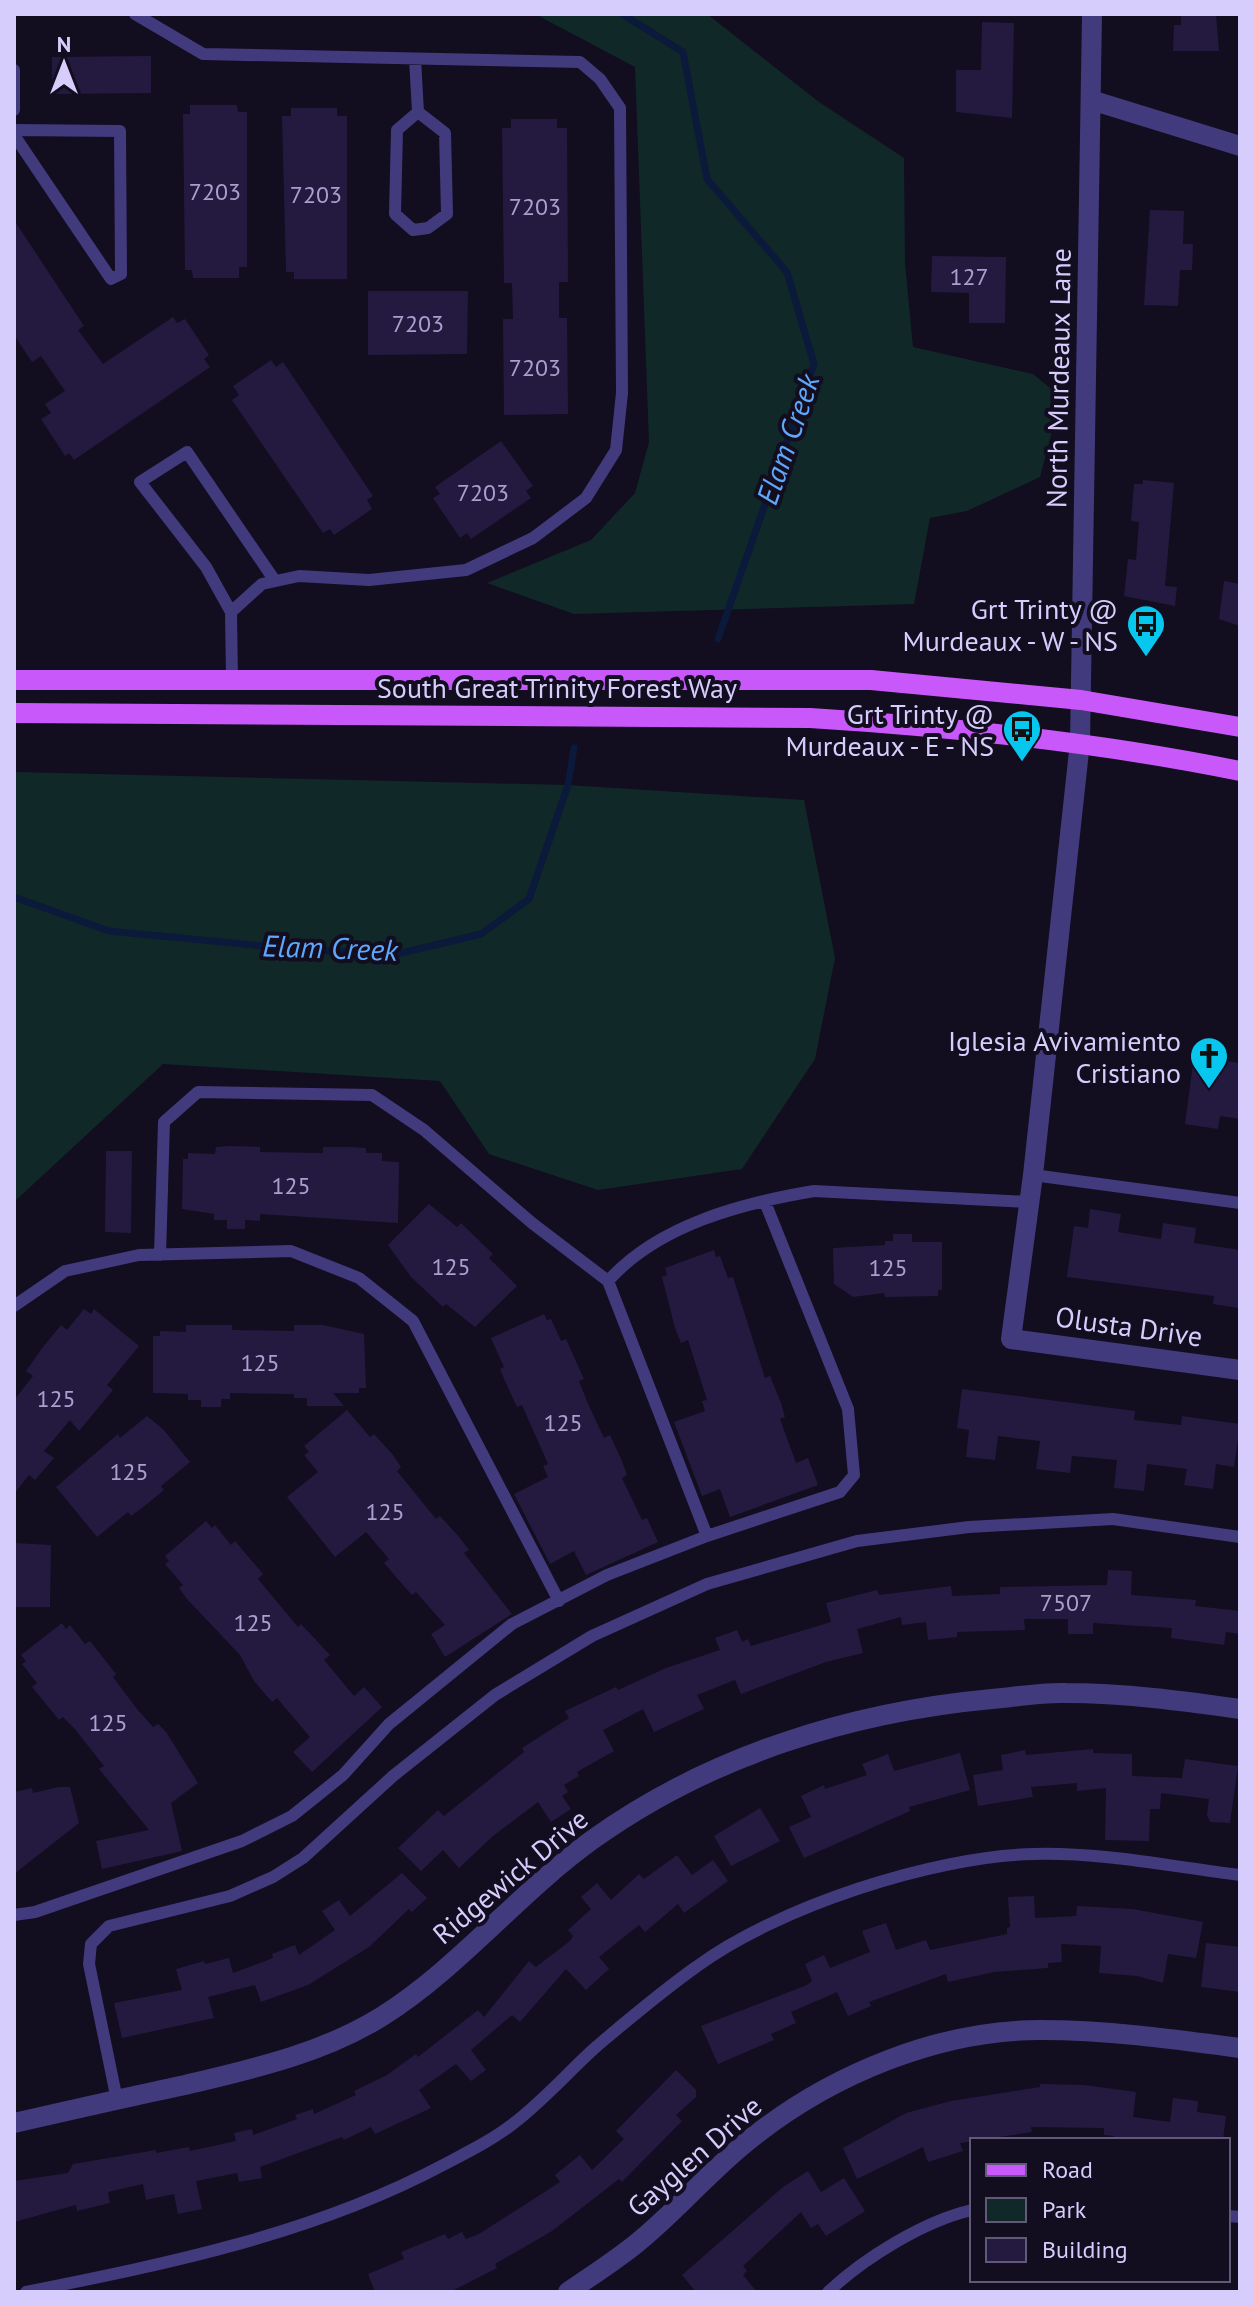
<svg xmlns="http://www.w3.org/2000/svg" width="1254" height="2306" font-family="'PT Sans',sans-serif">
  <rect width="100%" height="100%" fill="#120d1f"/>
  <path fill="#112829" d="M535,14H707L819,102L904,158L905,263L913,347L1033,374L1061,397L1040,477L967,511L930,518L914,604L574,614L487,583L591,540L635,493L649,442L635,67Z
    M14,772L568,785L804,800L835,958L815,1059L742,1169L598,1190L489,1154L440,1081L163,1064L14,1202Z"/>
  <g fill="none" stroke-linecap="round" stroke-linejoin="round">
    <path stroke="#0b193b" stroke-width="7" d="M622,14L683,52L707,179L787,272L814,364L718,639
      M14,897L109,931L295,949L393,955L481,934L529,899L568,785L574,748"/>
  </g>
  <path fill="#241a40" d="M1181,14H1216L1219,51H1173L1174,25H1181Z
    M982,22L1014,23L1012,118L956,112V70H981Z
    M151,56V93L52,94V57Z
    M190,105H237L238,112H247V267H239V278H193L192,270H185L183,114H190Z
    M291,108H337V116H347V279H294V272H286L282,116H291Z
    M511,119H557V128H567L568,282H559V318H567L568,414L504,415L503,319H513L512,283H504L502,128H511Z
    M1150,210L1184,211L1183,244H1193L1192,270H1180L1178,306L1144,305Z
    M14,220L84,326L78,330L103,364L173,317L177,323L185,319L209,355L204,359L210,367L74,460L69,453L65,456L41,419L51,413L45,404L65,391L41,356L32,362L14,335Z
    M932,256L1006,257L1005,323H969V293L931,292Z
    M368,291H468L467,354L368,355Z
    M271,360L276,367L283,362L373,496L367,500L372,509L334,535L330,529L323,533L232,400L239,395L233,386Z
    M501,441L533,486L526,491L531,498L471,539L467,533L460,538L433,498L440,494L435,487Z
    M1143,480L1174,483L1165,586L1177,587L1175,606L1124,596L1128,559L1136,560L1139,522L1131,521L1134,484H1143Z
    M1224,581L1240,584V626L1219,619Z
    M1194,1056L1240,1063V1119L1220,1116L1218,1129L1185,1124Z
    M230,1146L260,1147V1152L323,1153V1147H351L366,1148V1153H382V1161L399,1162L398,1223L260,1214V1221L245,1220V1229H227V1220H214V1214L182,1209L183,1159H188V1153L215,1154L216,1147Z
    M106,1151H132L131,1233L105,1232Z
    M429,1204L457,1227L461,1223L493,1254L489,1258L517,1286L475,1327L446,1304L443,1307L411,1277L388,1245Z
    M1090,1209L1121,1214L1118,1232L1161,1239L1163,1223L1196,1228L1194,1243L1240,1250L1238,1308L1213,1304L1214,1296L1067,1277L1074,1226L1088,1228Z
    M893,1234H912V1242H942V1290H938V1296L885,1297L884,1293L853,1297L834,1284L833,1248L885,1245V1241H893Z
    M714,1250L716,1257L720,1256L728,1278L733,1277L765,1378L770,1376L781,1403L785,1417L780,1419L796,1463L808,1458L818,1485L730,1517L720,1489L702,1496L674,1422L705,1411L702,1401L707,1400L688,1340L681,1343L675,1328L662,1277L667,1275L665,1268Z
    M84,1309L91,1314L94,1309L139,1346L107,1385L113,1390L79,1431L70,1420L44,1451L54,1458L35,1480L29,1475L14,1494V1400L33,1376L26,1371L43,1347L61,1325L67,1330Z
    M544,1314L547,1320L551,1319L561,1341L566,1339L584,1379L579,1381L589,1406L604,1438L610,1435L622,1461L627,1475L622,1478L642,1520L647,1518L658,1542L586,1575L574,1551L550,1564L514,1494L548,1477L543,1466L548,1464L522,1405L517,1407L505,1381L500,1369L504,1367L491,1338Z
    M186,1325H232V1330L294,1331V1325H323L364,1334L366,1388H359V1393H333L344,1406H307V1398H294V1394L230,1393V1399H221V1407H201V1400H188V1394L153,1393V1336H160V1331L186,1332Z
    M962,1389L1135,1411L1134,1420L1181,1425L1182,1416L1240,1424L1234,1467L1216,1464L1213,1489L1184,1485L1187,1469L1147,1464L1144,1491L1114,1488L1117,1460L1072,1456L1070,1473L1036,1469L1040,1441L998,1436L995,1460L966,1457L969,1430L957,1428Z
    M347,1410L370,1437L374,1434L393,1455L401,1467L397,1471L436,1519L440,1516L460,1538L469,1550L464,1553L512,1614L445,1657L431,1634L445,1625L416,1592L412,1595L403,1585L384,1563L389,1559L366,1532L335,1557L287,1497L318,1472L304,1455L309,1452L304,1446Z
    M147,1416L163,1429L190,1462L161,1486L164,1490L142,1508L131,1516L128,1512L97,1537L56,1487L118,1434L120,1438Z
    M206,1521L212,1528L215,1525L231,1545L235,1541L263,1574L258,1579L298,1627L301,1624L330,1655L324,1660L354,1696L364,1687L382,1707L312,1772L293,1752L310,1737L277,1698L272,1702L254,1681L240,1655L187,1599L179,1588L183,1585L165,1564L169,1561L165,1556Z
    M14,1543L51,1545L50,1607H14Z
    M1108,1570L1132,1571L1131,1595L1196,1600L1195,1606L1240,1611V1634L1226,1632L1224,1645L1171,1638L1172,1628L1093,1623V1634H1068V1619H1024L1025,1630L957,1632V1637L928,1640L926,1622L902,1625L901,1617L857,1629L863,1653L826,1662L741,1694L735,1680L697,1695L704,1709L654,1732L643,1709L603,1730L614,1751L577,1772L579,1776L564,1785L568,1792L562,1796L571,1809L551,1822L538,1802L493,1836L459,1868L443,1850L421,1871L398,1848L438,1810L444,1816L524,1752L522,1748L569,1718L565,1711L616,1687L618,1690L666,1668L720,1650L715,1638L737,1630L742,1642L748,1639L751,1646L831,1622L826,1603L877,1590L879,1595L951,1586L952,1596L1000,1594V1587L1107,1585Z
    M62,1623L66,1629L70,1625L85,1644L90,1641L116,1674L113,1677L137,1709L153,1727L158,1724L166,1732L198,1783L171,1803L182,1851L102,1869L96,1841L149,1830L99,1769L104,1766L74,1728L63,1717L59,1720L32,1687L37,1683L22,1664L26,1661L21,1655Z
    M1093,1749V1753L1132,1754V1776L1182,1778L1185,1759L1238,1766L1230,1823L1210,1822L1207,1815L1209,1799L1161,1793L1160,1809H1150L1149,1841L1105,1840L1106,1788L1077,1791V1783L1031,1787L1033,1797L978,1806L973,1775L1003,1770L1001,1755L1025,1750L1026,1755Z
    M960,1753L970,1790L909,1807L910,1811L804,1858L789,1827L811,1817L801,1796L824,1785L825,1789L867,1775L862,1764L888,1754L894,1771Z
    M59,1787H70L79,1823L14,1874V1792L32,1788L33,1793Z
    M760,1808L780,1841L731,1866L714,1836Z
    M677,1855L692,1875L713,1860L728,1881L684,1913L678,1904L645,1932L639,1925L599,1957L609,1969L586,1990L566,1969L520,2022L512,2015L471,2050L486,2070L471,2081L456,2064L419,2090L431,2108L375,2134L371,2127L344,2140L342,2137L260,2167L262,2178L239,2182L237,2173L196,2181L202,2209L178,2214L174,2194L146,2200L143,2184L108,2192L110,2203L77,2211L76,2205L14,2222V2181L68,2173L73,2164L156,2150V2153L189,2147L190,2151L236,2141L234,2133L252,2129L253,2135L297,2119L295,2115L313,2109L314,2114L356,2095L354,2091L387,2075L416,2054L418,2057L478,2010L484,2017L529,1961L536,1967L570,1941L573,1936L568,1930L591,1909L581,1897L597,1883L611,1900L639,1874L644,1879Z
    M402,1873L427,1898L412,1912L409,1909L369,1947L308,1985L261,2002L255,1985L208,1997L214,2018L122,2038L114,2003L182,1990L176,1969L204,1961L205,1964L229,1958L233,1973L273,1958L272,1954L295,1945L299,1955L335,1930L322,1911L339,1900L350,1916Z
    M1034,1896L1035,1918L1076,1916L1077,1906L1133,1909L1203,1922L1196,1958L1168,1954L1163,1983L1137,1976L1099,1973L1101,1946L1061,1944L1062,1962L1048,1963V1968L994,1972L948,1982L946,1974L869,2002L871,2006L848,2016L837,1992L791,2012L796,2023L771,2034L774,2040L718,2064L701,2026L807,1985L812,1981L805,1964L824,1955L830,1968L870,1952L862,1931L886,1923L896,1950L926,1940L930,1950L1007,1934V1928L1010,1927L1008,1897Z
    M1206,1943L1240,1947V1992L1201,1987Z
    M676,2070L696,2090V2097L676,2115L682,2121L622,2182L619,2179L552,2231L495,2264L497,2268L450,2292H375L368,2274L404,2259L401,2252L445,2234L448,2239L462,2232L466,2239L479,2234L560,2182L555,2175L580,2155L592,2170L624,2139L616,2131Z
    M1040,2084L1084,2085L1136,2092L1133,2117L1170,2122L1173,2098L1198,2101L1197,2112L1226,2116L1223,2140H1114V2136L1104,2135V2128L1031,2127L1032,2132L960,2143L963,2151L928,2162L923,2147L857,2179L843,2148L906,2113L951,2101L1040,2087Z
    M808,2171L821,2192L844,2178L865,2211L826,2236L818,2224L811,2228L801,2212L743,2266L747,2271L743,2275L757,2292H696L682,2275L783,2187Z"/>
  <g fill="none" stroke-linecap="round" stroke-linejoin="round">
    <path stroke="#413a7d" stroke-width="12" d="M135,14L203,54L580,62L600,79L620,108L622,393L616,450L586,498L533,538L466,570L369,580L299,576L262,584L231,612
      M415,59L418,112L397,130L395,214L413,230L428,228L447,214L445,133L418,112
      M14,70V110
      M14,130L120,131L121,274L111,279L14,135
      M232,680L231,612L206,567L140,482L187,452L275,581
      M1033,1175L1240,1203
      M160,1255L164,1122L198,1092L372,1095L424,1130L532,1223L608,1281L707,1536
      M608,1281C658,1225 742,1203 814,1191L1029,1202
      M14,1306L65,1271L139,1255L291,1251L359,1278L413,1321L559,1601
      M14,1915L35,1912L242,1841L292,1816L343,1775L389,1724L512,1624L607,1575L707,1536L840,1492L854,1475L848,1409L765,1202
      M117,2100L89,1964L91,1944L109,1926L230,1896L273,1877L303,1858L393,1776L495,1695L592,1636L707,1584L857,1541L969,1527L1113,1519L1240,1537
      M1228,2216L1240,2217
      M26,2292C170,2263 314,2234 445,2164C468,2152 494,2139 514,2123C544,2100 569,2071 597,2046C629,2019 662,1991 696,1967C777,1907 934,1856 1034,1854C1102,1852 1173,1867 1240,1875
      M828,2292C864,2258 924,2221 972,2210"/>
    <path stroke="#413a7d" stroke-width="20" d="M1092,14L1080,742L1033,1175L1011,1339L1240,1370
      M1091,100L1240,146
      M14,2123C71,2110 128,2097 185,2085C252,2069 321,2054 381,2017C458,1969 517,1894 592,1840C709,1756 850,1712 992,1699C1017,1697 1042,1692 1066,1693C1124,1693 1183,1701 1240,1709
      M568,2292C591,2276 615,2261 637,2243C678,2210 712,2168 754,2136C833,2074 939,2030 1040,2030C1108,2030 1173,2039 1240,2048"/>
    <path stroke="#c958fa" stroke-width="20" d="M14,680H871L1081,700L1240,727
      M14,713L810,718C955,727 1098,742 1240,771"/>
  </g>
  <defs>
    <g id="bus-pin" transform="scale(2)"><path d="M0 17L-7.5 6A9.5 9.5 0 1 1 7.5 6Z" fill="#08c7ef" stroke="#120d1f"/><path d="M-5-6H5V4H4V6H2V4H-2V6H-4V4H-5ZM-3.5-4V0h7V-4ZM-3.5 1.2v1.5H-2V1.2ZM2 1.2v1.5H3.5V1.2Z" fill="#111"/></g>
    <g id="church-pin" transform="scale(2)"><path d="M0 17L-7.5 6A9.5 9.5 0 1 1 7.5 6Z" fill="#08c7ef" stroke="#120d1f"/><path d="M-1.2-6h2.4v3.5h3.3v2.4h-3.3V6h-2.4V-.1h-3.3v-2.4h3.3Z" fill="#111"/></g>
  </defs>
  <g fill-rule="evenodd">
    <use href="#bus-pin" x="1146" y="624"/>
    <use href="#bus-pin" x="1022" y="729"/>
    <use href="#church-pin" x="1209" y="1056"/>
  </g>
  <g text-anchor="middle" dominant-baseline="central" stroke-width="8" stroke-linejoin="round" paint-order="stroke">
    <g font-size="24" fill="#aaa0ce">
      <text x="215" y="191">7203</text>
      <text x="316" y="194">7203</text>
      <text x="535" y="206">7203</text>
      <text x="969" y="276">127</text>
      <text x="418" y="323">7203</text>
      <text x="535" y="367">7203</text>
      <text x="483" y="492">7203</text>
      <text x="291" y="1185">125</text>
      <text x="451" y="1266">125</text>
      <text x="888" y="1267">125</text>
      <text x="260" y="1362">125</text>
      <text x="56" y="1398">125</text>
      <text x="563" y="1422">125</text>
      <text x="129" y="1471">125</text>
      <text x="385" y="1511">125</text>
      <text x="1066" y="1602">7507</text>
      <text x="253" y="1622">125</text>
      <text x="108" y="1722">125</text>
    </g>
    <g font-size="28" fill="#d6cdfd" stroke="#120d1f">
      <text transform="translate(1058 378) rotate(-89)">North Murdeaux Lane</text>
      <text x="557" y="687">South Great Trinity Forest Way</text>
      <text transform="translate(1129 1326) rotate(8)">Olusta Drive</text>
      <text transform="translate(510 1876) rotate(-40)">Ridgewick Drive</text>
      <text transform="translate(694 2156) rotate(-41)">Gayglen Drive</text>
    </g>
    <g font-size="28" fill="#d6cdfd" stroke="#120d1f" text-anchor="end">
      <text x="1118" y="608">Grt Trinty @<tspan x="1118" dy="32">Murdeaux - W - NS</tspan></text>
      <text x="994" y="713">Grt Trinty @<tspan x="994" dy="32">Murdeaux - E - NS</tspan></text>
      <text x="1181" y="1040">Iglesia Avivamiento<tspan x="1181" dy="32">Cristiano</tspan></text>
    </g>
    <g font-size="30" font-style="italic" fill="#5fa7fa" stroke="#120d1f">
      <text transform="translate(787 439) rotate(-71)">Elam Creek</text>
      <text transform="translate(330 947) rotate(2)">Elam Creek</text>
    </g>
  </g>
  <rect width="1254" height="2306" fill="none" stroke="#d6cdfd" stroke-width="32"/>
  <rect x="970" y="2138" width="260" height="144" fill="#120d1f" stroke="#605a78" stroke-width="2"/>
  <rect x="986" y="2164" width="40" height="12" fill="#c958fa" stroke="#605a78" stroke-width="2"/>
  <text x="1042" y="2178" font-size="24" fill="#d6cdfd">Road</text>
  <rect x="986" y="2198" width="40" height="24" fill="#112829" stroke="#605a78" stroke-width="2"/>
  <text x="1042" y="2218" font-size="24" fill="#d6cdfd">Park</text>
  <rect x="986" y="2238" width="40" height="24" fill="#241a40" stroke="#605a78" stroke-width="2"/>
  <text x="1042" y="2258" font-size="24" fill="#d6cdfd">Building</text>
  <g transform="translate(64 64)" stroke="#120d1f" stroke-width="6" paint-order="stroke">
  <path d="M0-6L14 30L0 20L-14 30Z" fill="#d6cdfd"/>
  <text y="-12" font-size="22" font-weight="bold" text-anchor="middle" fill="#d6cdfd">N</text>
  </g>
</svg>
